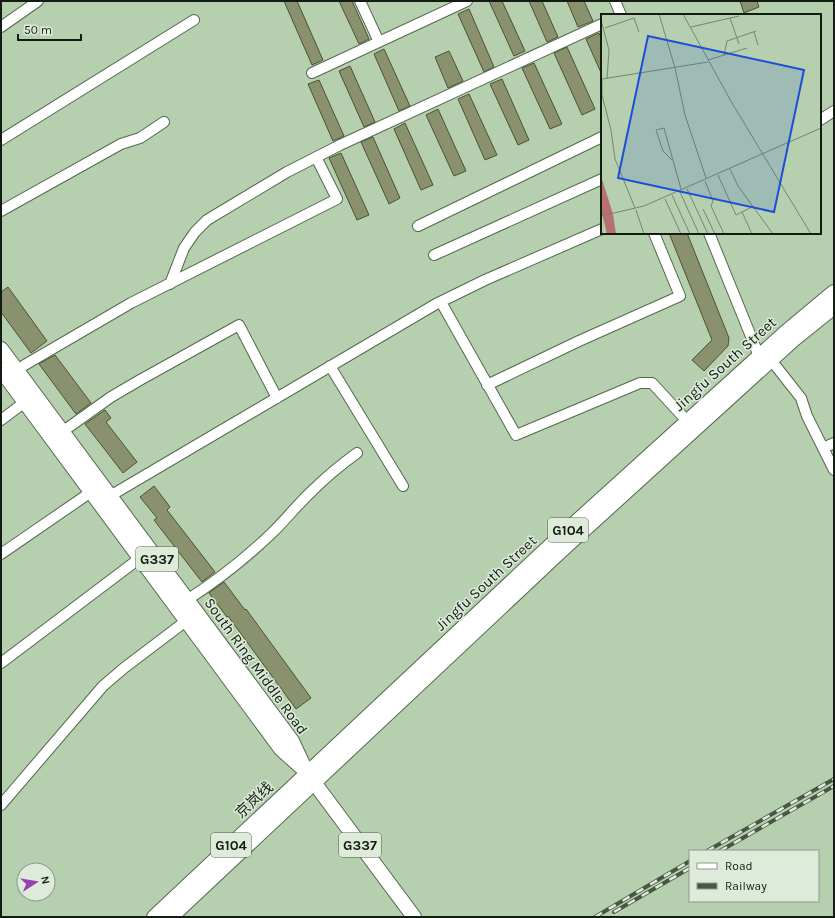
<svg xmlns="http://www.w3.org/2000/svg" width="835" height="918" font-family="Karla,'Noto Sans SC',sans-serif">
  <rect width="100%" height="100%" fill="#b6cfaf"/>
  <path fill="#89916e" stroke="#4b5232" d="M284,1H297L323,60L312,65Z
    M339,1H352L369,39L359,44Z
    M489,1H502L525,51L514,56Z
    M529,1H542L558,37L547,42Z
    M567,1H584L593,21L578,27Z
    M740,1H757L759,7L744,13Z
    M469,9L494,67L484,72L458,14Z
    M599,33L602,40V75L586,39Z
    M567,47L595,109L582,115L554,53Z
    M384,49L410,106L399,111L374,54Z
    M449,51L463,81L448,88L435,57Z
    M534,63L562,124L550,129L522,68Z
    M350,66L375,122L364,127L339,71Z
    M502,79L529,140L518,145L490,84Z
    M319,80L344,136L333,141L308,84Z
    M469,94L497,155L485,160L458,99Z
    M438,109L466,171L454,176L426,115Z
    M405,123L433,185L421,190L394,129Z
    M373,137L400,198L389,204L361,142Z
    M341,153L369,215L357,220L329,158Z
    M669,233H687L729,338L728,346L704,371L692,360L712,340Z
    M8,287L47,341L31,353L1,312V292Z
    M55,355L91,403L76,414L39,364Z
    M105,410L111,418L106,422L137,462L123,473L85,424Z
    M154,486L170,507L167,510L215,572L202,582L154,520L157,518L140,497Z
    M224,582L245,610L246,609L311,698L296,709L228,616L227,617L209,593Z"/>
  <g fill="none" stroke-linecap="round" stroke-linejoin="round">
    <g stroke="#53694d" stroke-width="12">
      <path id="minor" d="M360,1L379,42
        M615,1L621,15
        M1,27L38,1
        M312,73L467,1
        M820,120L834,111
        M1,140L194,20
        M1,211L121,144L140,138L164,122
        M418,226L602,137
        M709,233L761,361
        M434,255L602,179
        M170,284L184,248L195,232L207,220L287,172L340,145L602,24
        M441,302L516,435L640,383H652L687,421
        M771,360L801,398L807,416L834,470
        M330,366L403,486
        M16,370L131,303L337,199L316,157
        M487,385L579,341L680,296L654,233
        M1,420L25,402
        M62,432L111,397L140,380L239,325L277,398
        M823,448L834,443
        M110,496L436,304L485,280L602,229
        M1,554L91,492
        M187,600C218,580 247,557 273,532C287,518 299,503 313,490C327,476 342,464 357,453
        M1,663L140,558
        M1,805L103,686L124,668L186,621"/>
    </g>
    <g stroke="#53694d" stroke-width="16">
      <path id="highway" d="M1,349L292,741L307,773L414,917
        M1,370L281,749L301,767
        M154,917L554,542L786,332L834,292
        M171,917L562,550L793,340L834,307"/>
    </g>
    <use href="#minor" stroke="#fff" stroke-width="10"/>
    <use href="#highway" stroke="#fff" stroke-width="14"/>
    <g stroke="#485645" stroke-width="4">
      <path id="rail" d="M707,851L834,779
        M720,851L834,786
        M614,912L690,868
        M595,917L690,861"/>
    </g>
    <use href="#rail" stroke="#deebdb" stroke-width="2.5" stroke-dasharray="8" stroke-linecap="butt"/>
  </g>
  <g text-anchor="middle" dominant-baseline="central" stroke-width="3" stroke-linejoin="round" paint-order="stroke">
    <g fill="#deebdb" stroke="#505a4e" stroke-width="1">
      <rect x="548" y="518" width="40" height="24" rx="3"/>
      <rect x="136" y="547" width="42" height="24" rx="3"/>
      <rect x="211" y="833" width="40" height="24" rx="3"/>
      <rect x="339" y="833" width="42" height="24" rx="3"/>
    </g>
    <g font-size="14" font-weight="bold" fill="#131c11">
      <text x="568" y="530">G104</text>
      <text x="157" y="559">G337</text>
      <text x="231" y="845">G104</text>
      <text x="360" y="845">G337</text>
    </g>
    <g font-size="15" fill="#131c11" stroke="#deebdb">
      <text transform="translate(725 364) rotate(-42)">Jingfu South Street</text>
      <text transform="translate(486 583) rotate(-43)">Jingfu South Street</text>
      <text transform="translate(256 666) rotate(54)">South Ring Middle Road</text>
      <text transform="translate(254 800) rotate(-43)">京岚线</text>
    </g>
  </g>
  <g transform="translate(601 14)">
    <rect width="220" height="220" fill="#b6cfaf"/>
    <path d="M0,162L12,200L15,220H6L0,196Z" fill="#b87173"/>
    <path fill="none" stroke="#758770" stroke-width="1" d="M58,0L74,54L84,101L105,164M82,0L131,89L210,220M129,4L138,30M0,6L8,36L6,65M90,13L138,2M4,14L33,4L38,18M153,18L157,31M123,41L126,27L155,17M107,46L146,34M1,65V81L10,116L14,145L34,194M1,65L107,48M71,146L62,137L55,116L63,114L80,175M129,155L137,172L172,220M117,161L135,201L153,192M104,167L112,187L110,192L123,220M86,175L107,220M79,178L98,220M71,181L89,220M64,185L80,220M102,195L114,220M35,196L43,220M141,198L151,220M0,202L43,192L220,114"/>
    <path fill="#1d4ed8" fill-opacity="0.15" stroke="#1d4ed8" stroke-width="2" d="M47,22L203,56L173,198L17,164Z"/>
    <rect width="220" height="220" fill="none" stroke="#131c11" stroke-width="2"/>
  </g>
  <rect width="835" height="918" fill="none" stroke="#131c11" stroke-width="4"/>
  <rect x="689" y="850" width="130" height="52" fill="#deebdb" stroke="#8d988a"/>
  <rect x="697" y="863" width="20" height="6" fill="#ffffff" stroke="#8d988a"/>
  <text x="725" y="870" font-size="12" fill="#131c11">Road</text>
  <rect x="697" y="883" width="20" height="6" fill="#485645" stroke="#8d988a"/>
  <text x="725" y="890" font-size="12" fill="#131c11">Railway</text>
  <g transform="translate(36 882) rotate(78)"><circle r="19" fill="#deebdb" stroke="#8d988a"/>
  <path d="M0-3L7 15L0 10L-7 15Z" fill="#9841ae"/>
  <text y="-6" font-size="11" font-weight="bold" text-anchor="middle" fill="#131c11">N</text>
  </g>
  <path d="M18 34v6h63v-6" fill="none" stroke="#131c11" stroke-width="2"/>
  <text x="24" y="34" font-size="12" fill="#131c11" stroke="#deebdb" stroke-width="3" paint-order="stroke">50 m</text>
</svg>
